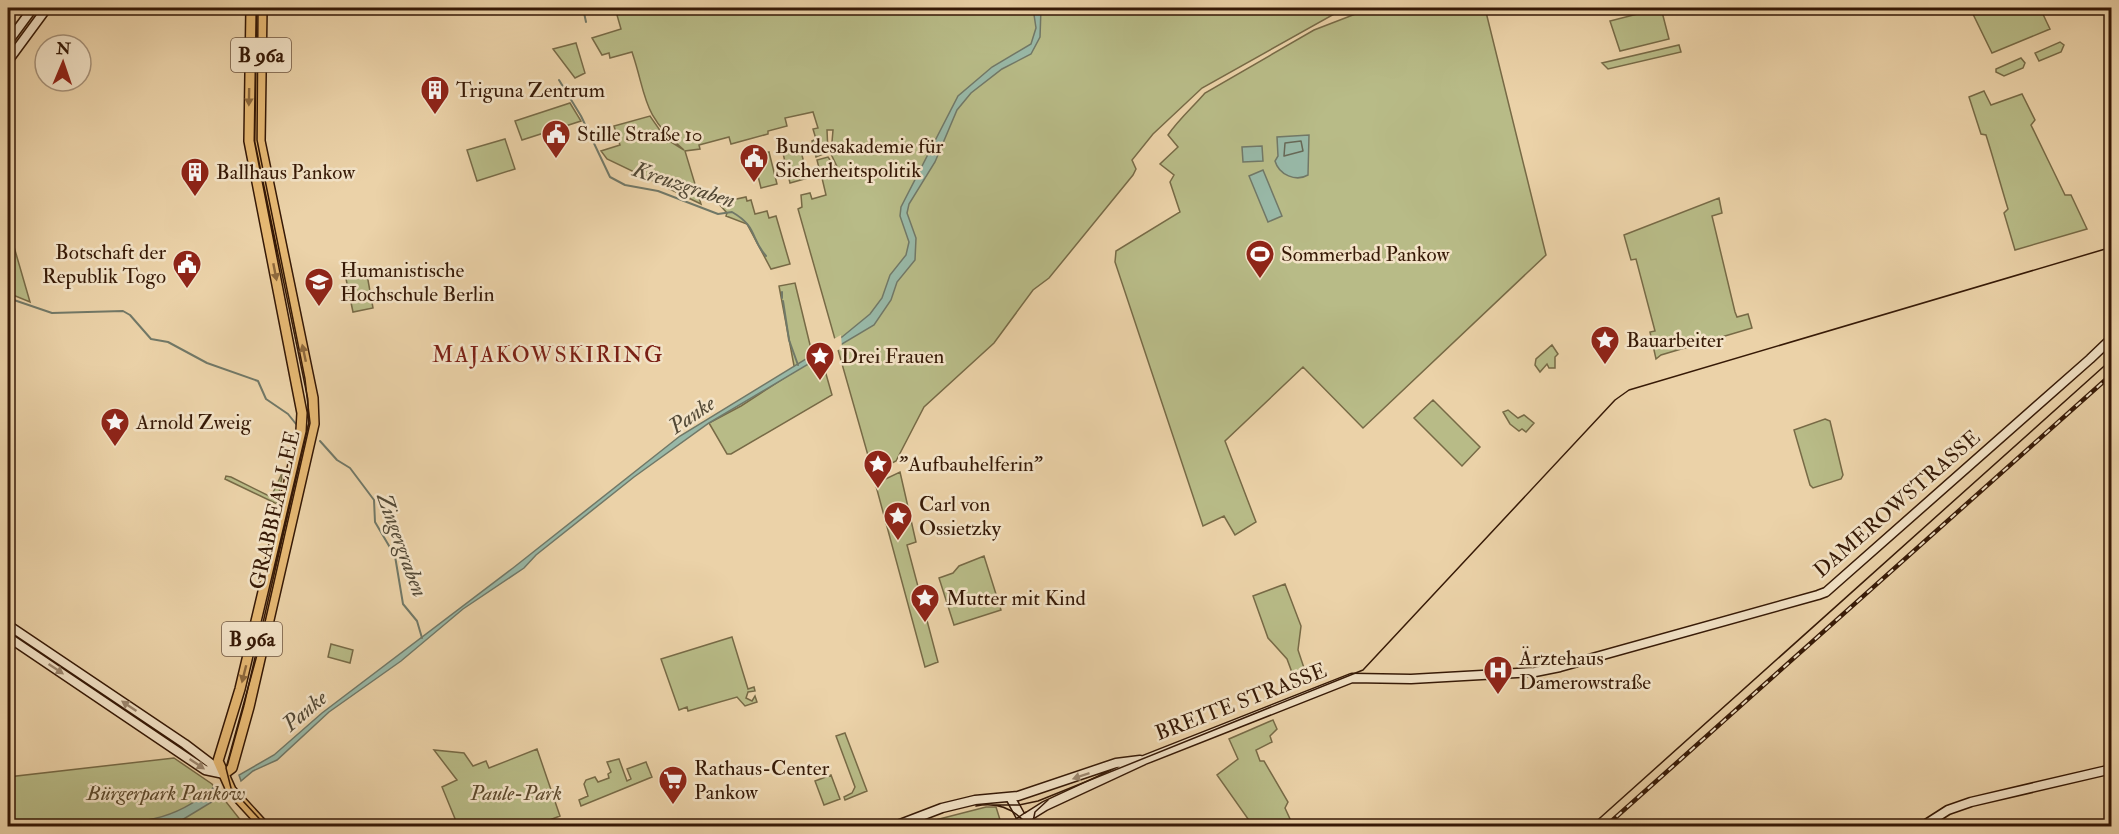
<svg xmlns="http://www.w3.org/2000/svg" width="2119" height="834" font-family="'IM FELL Double Pica',serif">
  <rect width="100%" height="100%" fill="#ebd2a8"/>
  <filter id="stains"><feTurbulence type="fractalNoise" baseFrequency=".00333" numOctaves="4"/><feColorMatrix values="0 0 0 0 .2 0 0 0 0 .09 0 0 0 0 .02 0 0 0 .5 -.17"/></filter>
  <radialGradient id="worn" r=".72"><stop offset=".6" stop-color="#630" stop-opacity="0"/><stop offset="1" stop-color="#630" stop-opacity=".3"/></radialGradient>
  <path fill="#b8bb87" stroke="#776a46" stroke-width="1.5" d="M615,8H1345L1202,88L1153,134L1132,160L1136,169L1133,175L1049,278L1033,290L994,343L924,407L896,461L873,473L798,209L802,207L801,195L810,193L812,199L826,195L822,178L841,175L831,154L833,130H827L828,152L816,157L812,141L816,139L813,129L818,128L813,112L785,118L787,126L768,131V134L731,144L729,137L699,145L700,149L685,151L701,204L607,159L601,151L620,145L614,126L650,116L666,139L684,150C641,115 647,96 632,52L610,58L609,53L602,55L592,38L621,29Z
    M1371,8H1485L1546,255L1363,428L1303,367L1225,441L1256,522L1235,535L1224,516L1203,526L1115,262L1116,251L1180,212L1170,182L1174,175L1160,164L1178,147L1168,135C1179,119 1193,107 1205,93L1314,30Z
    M1661,8L1669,39L1620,51L1610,21Z
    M1970,8H2040L2050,29L1992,53Z
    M2060,42L2064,45L2061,52L2039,61L2035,53Z
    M576,43L585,73L575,78L553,49Z
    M1679,45L1681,52L1608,69L1602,63Z
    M2021,58L2025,63L2023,68L2004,76L1996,72V69Z
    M1984,91L1991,105L2022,94L2035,120L2031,125C2041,146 2055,174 2065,195H2071L2087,229L2015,250L2004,213L2008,209C2001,186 1993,157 1986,135L1981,134L1969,97Z
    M570,103L581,121L522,140L515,121Z
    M505,139L515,169L477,181L467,150Z
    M799,144L808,178L790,183L782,149Z
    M769,152L777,184L761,188L753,156Z
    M828,157L837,170L821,176L817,160Z
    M746,197L747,201L751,200L755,214L767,211L769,218L776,216L790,264L771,269L747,224L726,216L727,213L718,203Z
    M1719,198L1722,213L1712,216L1735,312L1737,317L1748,314L1752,328L1661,355L1656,359L1650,332L1655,331L1636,259L1631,260L1624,235Z
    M8,226L30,302L8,293Z
    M366,269L373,308L353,312L345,274Z
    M795,283L811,349L818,346L832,395L731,454H727L709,423L741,406L795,371L779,286Z
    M1552,345L1558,354L1555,357V368H1549L1547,364L1540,372L1535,365L1536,359Z
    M1433,400L1480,447L1462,466L1414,418Z
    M1508,410L1518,418L1524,415L1534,423L1526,432L1522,429L1519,431L1510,424L1503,412Z
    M1825,419L1830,421L1843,475L1841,479L1813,488L1810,485L1794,430Z
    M283,471L277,504L225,479L226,476L231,477L271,497Z
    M900,472L916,542L907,545L938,662L925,667L876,486L877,483Z
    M984,556L1001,610L954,625L939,578L953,573L959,566Z
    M1285,584L1301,626L1298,650L1309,683L1297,686L1287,659L1268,638L1253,596Z
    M732,637L748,689L754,687L755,691L748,692L746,698L752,701L755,696L757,702L745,706L737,697L688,711L687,707L679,710L661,659Z
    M331,644L353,650L350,663L328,657Z
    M1273,720L1277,729L1270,736L1272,742L1256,750L1260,761H1264L1288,802L1285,808L1291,821L1299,826H1253L1217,775L1238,759L1229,739Z
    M845,733L867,791L845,800L844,797L852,793L855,787L836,736Z
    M537,749L560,816L534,826H458L442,787L457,780L434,750L464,753L473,766L486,761L489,768Z
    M174,758L212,784L242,822L240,826H8V777Z
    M619,759L627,781L631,779L627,769L646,762L652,777L581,806L579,800L588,796L584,784L586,780L595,777L598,782L609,778L608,774L611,772L607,762Z
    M831,775L840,799L824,805L815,781Z
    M986,807H996L1002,826H912Z"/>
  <path fill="#98b8a7" stroke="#717867" stroke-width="1.5" d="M1033,8H1041L1040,37L1031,54L1002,69L971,93L957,110L935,162L909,204L907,213L916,238L915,260L897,282L891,300L874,325L709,423L634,477L536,555L524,568L463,609L401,661L329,712L277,760L253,771L241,781L239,775L274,755L322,713L513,568L680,436L842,337L870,314L882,298L890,275L906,255L909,242L900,216L901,207L958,96L992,67L1031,44L1036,28Z
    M1309,135L1308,175C1296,182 1279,175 1275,161L1278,156L1277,137Z
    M1262,146L1263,161L1243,162L1242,147Z
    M1263,170L1282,216L1268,222L1249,176Z
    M214,787L220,797L182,820L159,826H62V823C124,822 165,830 214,787Z"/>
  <path fill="#ebd2a8" d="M841,335L842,348L821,359L815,349Z"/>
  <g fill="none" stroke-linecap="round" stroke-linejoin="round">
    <path stroke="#676856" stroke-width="1.5" d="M1301,141L1303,151L1284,156L1285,143Z"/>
    <path stroke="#717867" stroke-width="2" d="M583,8L586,22
      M559,80L581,116L610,177L625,185L658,191L718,214L732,212C758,227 750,238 766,256
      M782,292V298
      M8,298L52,313L123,311L130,315L151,339L168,342L207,363L258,381L266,399L288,414L296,424
      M783,301L789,340L798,365
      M320,441L337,460L350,468L374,500L375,522L395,556L403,604L417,621L422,638"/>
    <g stroke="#361906" stroke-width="11">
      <path id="secondary" d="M8,42L33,8
        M8,61L47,8
        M8,625L185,744L222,772
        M8,637L205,770L224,774
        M1010,797L1026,826
        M895,826L942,808L975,800L1018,796L1116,763L1140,760
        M1013,826L1045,806L1144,760L1352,678L1411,679L1535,672L1560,667L1818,595L1826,592L2090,359L2112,338
        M1923,826L1948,810L1971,802L2112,769"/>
    </g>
    <g stroke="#361906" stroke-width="12">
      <path id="primary" d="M251,8L249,141L302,413L301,431L240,689L218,761L231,790L264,826
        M224,774L232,768L249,707L314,424L313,398L260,141L262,8"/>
    </g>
    <use href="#secondary" stroke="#f2e2c6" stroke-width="8"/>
    <use href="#primary" stroke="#e6b974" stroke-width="9"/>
    <path stroke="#361906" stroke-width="1.5" d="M258,8L257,140L305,379L310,423L260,644L226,768L231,788L266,826
      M989,805H1019L1038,801L1363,670L1615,400L1629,390L2112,247
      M976,806C997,802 1015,809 1028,826
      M1006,826L1026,812
      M1032,826L1035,812L1048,800
      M1591,826L2112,359"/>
    <g stroke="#361906" stroke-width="4.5">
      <path id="rail" d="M1606,826L2112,374"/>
    </g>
    <use href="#rail" stroke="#f2e2c6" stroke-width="2" stroke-dasharray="7" stroke-linecap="butt"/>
  </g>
  <defs><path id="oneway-solid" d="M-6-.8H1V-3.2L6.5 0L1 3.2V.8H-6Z" transform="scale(1.5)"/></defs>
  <g fill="#8e693d">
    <use href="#oneway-solid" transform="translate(249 97) rotate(91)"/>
    <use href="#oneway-solid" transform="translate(275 272) rotate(79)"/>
    <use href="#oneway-solid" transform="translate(304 353) rotate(-102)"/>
    <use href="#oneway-solid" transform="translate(244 674) rotate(104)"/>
  </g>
  <g fill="#9d8870">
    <use href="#oneway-solid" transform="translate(56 669) rotate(34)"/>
    <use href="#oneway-solid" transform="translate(129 706) rotate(-146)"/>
    <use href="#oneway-solid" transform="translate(197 764) rotate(34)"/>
    <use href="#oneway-solid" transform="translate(1081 776) rotate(161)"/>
  </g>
  <defs>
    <g id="building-pin" transform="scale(1.5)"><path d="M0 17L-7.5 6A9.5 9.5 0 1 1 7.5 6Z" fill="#8f2418" stroke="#f2e2c6"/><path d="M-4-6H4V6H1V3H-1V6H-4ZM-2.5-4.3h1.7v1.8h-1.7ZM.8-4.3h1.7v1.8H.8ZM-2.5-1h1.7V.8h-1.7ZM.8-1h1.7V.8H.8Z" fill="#fff"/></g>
    <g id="civic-pin" transform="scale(1.5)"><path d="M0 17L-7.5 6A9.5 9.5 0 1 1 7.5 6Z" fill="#8f2418" stroke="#f2e2c6"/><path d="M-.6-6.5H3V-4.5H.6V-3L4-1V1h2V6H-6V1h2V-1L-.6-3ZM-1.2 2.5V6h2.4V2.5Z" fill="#fff"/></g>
    <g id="stadium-pin" transform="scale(1.5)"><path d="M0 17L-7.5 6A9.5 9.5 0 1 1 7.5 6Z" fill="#8f2418" stroke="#f2e2c6"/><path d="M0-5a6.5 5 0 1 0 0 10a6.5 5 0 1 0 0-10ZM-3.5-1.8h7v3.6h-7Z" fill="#fff"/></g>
    <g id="university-pin" transform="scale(1.5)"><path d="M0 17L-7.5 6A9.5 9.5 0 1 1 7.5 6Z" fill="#8f2418" stroke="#f2e2c6"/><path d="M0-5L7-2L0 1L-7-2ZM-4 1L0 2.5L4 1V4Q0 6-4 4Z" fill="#fff"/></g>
    <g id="sight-pin" transform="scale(1.5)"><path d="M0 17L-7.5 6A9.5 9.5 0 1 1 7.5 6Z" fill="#8f2418" stroke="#f2e2c6"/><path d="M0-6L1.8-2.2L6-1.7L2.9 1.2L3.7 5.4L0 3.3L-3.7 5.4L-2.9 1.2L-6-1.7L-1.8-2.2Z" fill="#fff"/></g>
    <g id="hospital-pin" transform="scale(1.5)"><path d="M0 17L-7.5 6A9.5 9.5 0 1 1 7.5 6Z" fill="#8f2418" stroke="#f2e2c6"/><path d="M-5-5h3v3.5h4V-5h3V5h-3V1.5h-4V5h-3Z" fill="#fff"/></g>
    <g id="supermarket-pin" transform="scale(1.5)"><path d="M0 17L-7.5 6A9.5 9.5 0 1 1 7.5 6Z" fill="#8f2418" stroke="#f2e2c6"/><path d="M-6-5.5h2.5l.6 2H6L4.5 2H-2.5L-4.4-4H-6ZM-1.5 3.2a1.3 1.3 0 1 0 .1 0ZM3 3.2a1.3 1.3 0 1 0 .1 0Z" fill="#fff"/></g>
  </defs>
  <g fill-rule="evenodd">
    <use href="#building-pin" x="435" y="90"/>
    <use href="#civic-pin" x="556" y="134"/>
    <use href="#civic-pin" x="754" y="158"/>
    <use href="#building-pin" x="195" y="172"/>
    <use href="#stadium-pin" x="1260" y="254"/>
    <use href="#civic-pin" x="187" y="264"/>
    <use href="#university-pin" x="319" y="282"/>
    <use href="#sight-pin" x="1605" y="340"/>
    <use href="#sight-pin" x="820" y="356"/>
    <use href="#sight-pin" x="115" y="422"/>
    <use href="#sight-pin" x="878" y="464"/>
    <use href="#sight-pin" x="898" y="516"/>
    <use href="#sight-pin" x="925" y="598"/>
    <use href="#hospital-pin" x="1498" y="670"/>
    <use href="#supermarket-pin" x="673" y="780"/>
  </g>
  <g text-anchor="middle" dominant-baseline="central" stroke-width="5" stroke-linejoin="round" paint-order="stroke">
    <g fill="#f2e2c6" stroke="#6e5540" stroke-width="1.5">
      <rect x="231" y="38" width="60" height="34" rx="4.5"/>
      <rect x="222" y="622" width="60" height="34" rx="4.5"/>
    </g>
    <g font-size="20" font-weight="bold" fill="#361906">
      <text x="261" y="55">B 96a</text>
      <text x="252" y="639">B 96a</text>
    </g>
    <g font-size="21" fill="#361906" stroke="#f2e2c6" text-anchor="start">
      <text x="456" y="90">Triguna Zentrum</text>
      <text x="577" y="134">Stille Straße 10</text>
      <text x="775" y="146">Bundesakademie für<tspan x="775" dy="24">Sicherheitspolitik</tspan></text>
      <text x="216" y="172">Ballhaus Pankow</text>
      <text x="166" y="252" text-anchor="end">Botschaft der<tspan x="166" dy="24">Republik Togo</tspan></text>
      <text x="1281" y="254">Sommerbad Pankow</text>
      <text x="340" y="270">Humanistische<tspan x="340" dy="24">Hochschule Berlin</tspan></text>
      <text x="1626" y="340">Bauarbeiter</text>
      <text x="841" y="356">Drei Frauen</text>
      <text x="136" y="422">Arnold Zweig</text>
      <text x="899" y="464">"Aufbauhelferin"</text>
      <text x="919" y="504">Carl von<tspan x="919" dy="24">Ossietzky</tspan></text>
      <text x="946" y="598">Mutter mit Kind</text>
      <text x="1519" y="658">Ärztehaus<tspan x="1519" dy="24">Damerowstraße</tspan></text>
      <text x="694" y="768">Rathaus-Center<tspan x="694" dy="24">Pankow</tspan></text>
    </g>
    <g font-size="21" fill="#361906" stroke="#f2e2c6">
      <text transform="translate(1897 504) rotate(-41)">DAMEROWSTRASSE</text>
      <text transform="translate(275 510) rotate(-77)">GRABBEALLEE</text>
      <text transform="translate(1241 702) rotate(-21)">BREITE STRASSE</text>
    </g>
    <g font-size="21" font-style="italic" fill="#5d4a2d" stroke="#f2e2c6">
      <text x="166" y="793">Bürgerpark Pankow</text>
      <text x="516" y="793">Paule-Park</text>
    </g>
    <g font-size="22" font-style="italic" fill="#534936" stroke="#f2e2c6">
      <text transform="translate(684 185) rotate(18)">Kreuzgraben</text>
      <text transform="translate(692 415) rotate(-34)">Panke</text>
      <text transform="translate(402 545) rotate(70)">Zingergraben</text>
      <text transform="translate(305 711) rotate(-40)">Panke</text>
    </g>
    <g font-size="22" letter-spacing="1.5" fill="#7a1f14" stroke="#f2e2c6">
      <text x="548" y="355">MAJAKOWSKIRING</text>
    </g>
  </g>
  <rect width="2119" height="834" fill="none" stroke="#ebd2a8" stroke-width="30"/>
  <rect x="9" y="9" width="2101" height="816" fill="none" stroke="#361906" stroke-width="3"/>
  <rect x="15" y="15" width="2089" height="804" fill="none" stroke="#361906" stroke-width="1.5"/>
  <g transform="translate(63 63) rotate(2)"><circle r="28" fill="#f2e2c6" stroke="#a79279" stroke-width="1.5"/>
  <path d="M0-4.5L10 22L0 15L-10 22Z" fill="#8f2418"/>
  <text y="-9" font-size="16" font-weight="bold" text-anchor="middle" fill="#361906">N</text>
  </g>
  <rect width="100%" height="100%" filter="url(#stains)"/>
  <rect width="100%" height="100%" fill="url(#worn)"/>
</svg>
